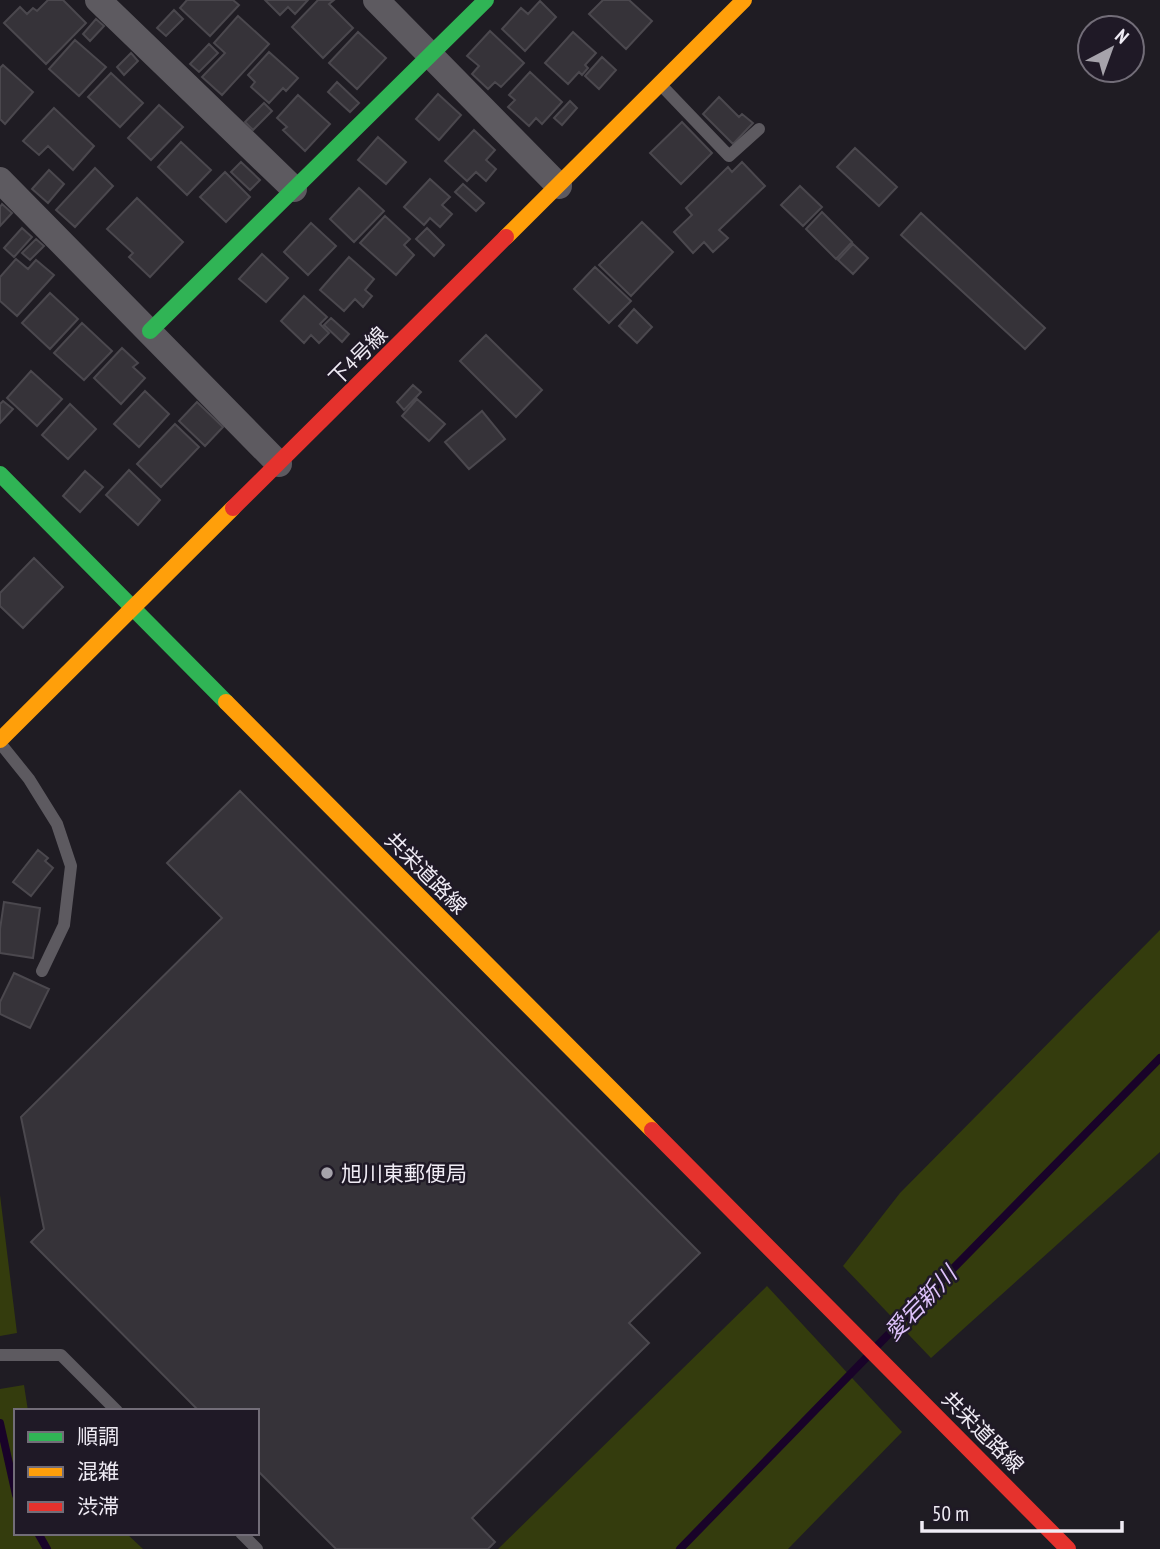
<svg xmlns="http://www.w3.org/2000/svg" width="1160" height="1549" font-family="'PT Sans Narrow','Noto Sans JP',sans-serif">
  <rect width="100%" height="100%" fill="#1f1c23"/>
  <path fill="#343c0d" d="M1160,930V1152L931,1358L843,1266L900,1193Z
    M0,1195L17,1333L0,1336Z
    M767,1286L902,1432L788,1549H498Z
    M24,1385L28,1411H16V1533H126L143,1549H0V1389Z"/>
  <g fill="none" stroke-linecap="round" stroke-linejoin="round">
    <path stroke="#190329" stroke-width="8" d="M877,1346L1160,1058
      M0,1423L16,1495
      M38,1533L47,1549
      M680,1549L866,1358"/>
  </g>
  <path fill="#363339" stroke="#4b484e" stroke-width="2" d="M48,0H63L86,23L46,64L4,23L20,7L27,14L33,8L37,11Z
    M187,0H233L239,5L210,36L180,8Z
    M265,0H308L295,14L288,7L280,15Z
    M318,0H334L329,4L353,28L323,58L292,27Z
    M603,0H629L652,21L626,49L589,14Z
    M540,1L556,17L525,51L502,29L521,8L528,14Z
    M174,10L183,19L166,36L157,28Z
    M238,16L269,44L222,95L202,77L225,53L214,43Z
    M96,19L104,26L90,41L83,34Z
    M490,31L524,63L501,87L495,82L488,89L472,74L479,66L467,56Z
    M358,32L386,58L357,89L329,63Z
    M573,32L596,53L585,65L588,68L582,75L579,72L568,84L545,63Z
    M75,40L106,67L79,96L49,69Z
    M209,44L218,53L199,72L190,64Z
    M269,52L298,78L286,91L283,88L269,103L251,87L255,82L248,75Z
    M131,53L138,61L124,75L117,67Z
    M602,57L616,70L599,89L585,76Z
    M3,65L33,92L5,124L0,119V68Z
    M530,72L562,102L542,124L536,118L529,126L508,107L515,100L509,95Z
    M111,73L143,103L120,127L88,97Z
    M337,82L359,103L350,112L328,92Z
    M438,94L461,115L439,140L416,119Z
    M298,95L330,124L305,151L283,130L287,127L277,118Z
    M719,97L739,117L742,114L753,123L733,144L703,114Z
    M570,101L577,108L562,125L554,118Z
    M264,103L272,111L253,130L245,122Z
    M159,105L183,127L151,160L128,138Z
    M54,108L94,146L73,170L48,146L39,155L23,141Z
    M682,122L712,153L681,184L650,153Z
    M474,130L495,150L486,160L496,169L486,181L476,172L467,181L445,161Z
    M378,137L406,162L386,184L358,160Z
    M181,142L211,170L187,195L158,167Z
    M855,148L897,187L879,206L837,167Z
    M241,162L260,180L250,190L231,172Z
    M742,162L765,186L719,230L728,238L713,252L704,242L693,253L674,232L692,215L686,208L728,167L732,172Z
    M95,168L113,186L75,227L56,210Z
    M49,170L64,184L48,203L32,189Z
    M225,172L250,197L226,222L200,197Z
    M430,179L450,197L442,205L452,214L440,227L430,218L424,225L404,207Z
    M463,184L484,203L476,211L455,192Z
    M800,186L822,207L803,226L781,205Z
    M359,188L384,211L354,242L330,219Z
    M137,198L183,242L150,277L129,257L133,253L107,229Z
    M2,204L12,213L0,226V207Z
    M822,212L852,242L836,259L806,229Z
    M921,213L1045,328L1025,349L901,235Z
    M385,216L410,239L404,245L414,255L396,275L360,243Z
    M642,222L673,252L631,296L599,265Z
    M311,223L336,246L308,275L284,252Z
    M22,228L32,237L14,257L4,248Z
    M427,228L444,245L434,256L416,239Z
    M36,239L44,246L30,260L22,253Z
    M853,244L868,258L853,274L838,260Z
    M262,254L288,278L266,302L239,279Z
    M349,257L374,279L365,290L372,296L363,307L355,299L344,311L320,290Z
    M16,259L28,269L36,260L54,275L17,316L0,301V277Z
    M595,267L631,301L609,323L574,289Z
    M50,293L78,319L50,349L22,323Z
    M304,296L327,317L320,324L329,333L319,343L311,335L304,343L281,321Z
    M634,309L652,327L637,343L619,326Z
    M331,318L349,334L342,342L324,325Z
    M82,323L112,351L84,380L54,353Z
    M486,335L542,390L516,417L460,361Z
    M122,348L138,363L133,367L145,378L121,404L94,378Z
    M31,371L62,399L37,426L7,398Z
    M413,385L421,392L404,410L397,402Z
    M145,391L169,414L139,447L114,424Z
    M417,399L445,424L429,441L402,416Z
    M3,401L13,409L0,423V404Z
    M197,402L223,427L205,446L179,421Z
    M70,404L96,429L68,459L42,435Z
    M482,411L505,439L469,469L445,442Z
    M175,424L199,447L161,487L137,464Z
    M129,470L160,500L138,525L106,495Z
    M85,471L103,487L80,512L63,496Z
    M34,558L63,587L23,628L0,606V593Z
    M240,791L700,1253L629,1323L649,1343L472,1518L495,1542L488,1549H336L257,1470V1411H199L31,1242L44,1229L21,1117L222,918L167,863Z
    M38,850L48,858L45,861L53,868L31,896L13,882Z
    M4,902L40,908L33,958L0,953V929Z
    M14,973L49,989L30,1028L0,1014V1002Z"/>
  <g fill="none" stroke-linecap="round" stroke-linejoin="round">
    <path stroke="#5d5a60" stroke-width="12" d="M661,85L729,156L759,129
      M0,743L29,779L57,824L71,866L64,925L42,971
      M0,1355H61L117,1411
      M241,1533L257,1549"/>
    <path stroke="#5d5a60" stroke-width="26" d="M98,0L294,189
      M376,0L559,186
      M0,180L279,464"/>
    <path stroke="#30b455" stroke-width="16" d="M150,331L486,0
      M0,474L226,702"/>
    <path stroke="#ff9f0a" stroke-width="16" d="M506,237L744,0
      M226,702L652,1130
      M0,740L233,508"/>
    <path stroke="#e5322d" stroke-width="16" d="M233,508L506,237
      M652,1130L1068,1549"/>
  </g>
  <circle fill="#a6a3ab" stroke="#1f1926" stroke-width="2.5" cx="327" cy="1173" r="7"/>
  <g text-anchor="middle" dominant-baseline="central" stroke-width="5" stroke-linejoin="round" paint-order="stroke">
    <g font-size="21" fill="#efebf4" stroke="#1f1926">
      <text transform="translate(358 356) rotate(-45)">下4号線</text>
      <text transform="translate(426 873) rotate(45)">共栄道路線</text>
      <text transform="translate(983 1432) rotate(45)">共栄道路線</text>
    </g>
    <g font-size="21" fill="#efebf4" stroke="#1f1926" text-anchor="start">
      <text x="341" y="1173">旭川東郵便局</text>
    </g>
    <g font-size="23" font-style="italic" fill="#dec2fb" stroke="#1f1926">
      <text transform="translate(920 1303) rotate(-46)">愛宕新川</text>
    </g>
  </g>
  <rect x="14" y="1409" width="245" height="126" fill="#1f1926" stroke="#726d78" stroke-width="2"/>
  <rect x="28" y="1432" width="35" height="10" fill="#30b455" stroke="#726d78" stroke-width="2"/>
  <text x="77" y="1444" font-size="21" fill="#efebf4">順調</text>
  <rect x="28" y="1467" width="35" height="10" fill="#ff9f0a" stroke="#726d78" stroke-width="2"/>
  <text x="77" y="1479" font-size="21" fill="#efebf4">混雑</text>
  <rect x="28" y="1502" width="35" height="10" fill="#e5322d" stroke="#726d78" stroke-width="2"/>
  <text x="77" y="1514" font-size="21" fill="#efebf4">渋滞</text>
  <g transform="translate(1111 49) rotate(41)"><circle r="33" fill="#1f1926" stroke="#726d78" stroke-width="2"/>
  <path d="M0-5L12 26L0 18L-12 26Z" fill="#a6a3ab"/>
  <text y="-10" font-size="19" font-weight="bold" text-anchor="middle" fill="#efebf4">N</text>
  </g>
  <path d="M922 1521v10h200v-10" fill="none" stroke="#efebf4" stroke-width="3.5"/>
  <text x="932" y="1521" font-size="21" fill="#efebf4" stroke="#1f1926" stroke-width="5" paint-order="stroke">50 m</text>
</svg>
